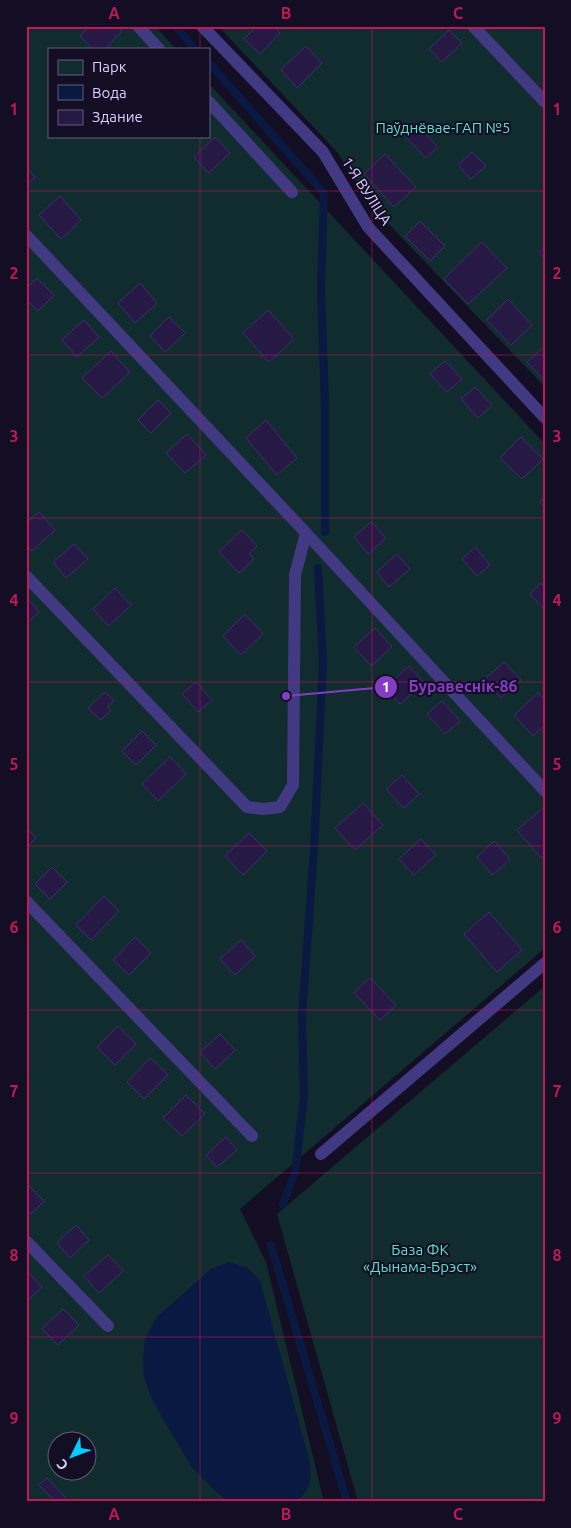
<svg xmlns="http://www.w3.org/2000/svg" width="571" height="1528" font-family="Ubuntu,sans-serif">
  <rect width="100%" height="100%" fill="#130e24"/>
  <path fill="#112c2e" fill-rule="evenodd" d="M26,26H155L176,49H49V136H209V84L545,444V948L240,1209L266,1262L324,1502H26ZM58,1440H88V1470H58Z
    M218,26H545V387L377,212L337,152Z
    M545,986V1502H358L277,1214Z"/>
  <path fill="#091941" d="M229,1262L248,1268L260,1281L310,1462C312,1482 311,1489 295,1502H229L215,1491L191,1466L152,1400L144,1377L143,1360L145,1339L156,1318L211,1269Z"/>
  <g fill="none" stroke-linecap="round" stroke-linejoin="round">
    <path stroke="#091941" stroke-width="8" d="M175,26L195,49
      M209,63L324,193L321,289L325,407V532
      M283,1204L295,1173L304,1096L302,1016L314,849L323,663L318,568
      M271,1245L347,1502"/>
  </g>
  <path fill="#261a45" stroke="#3f2c71" d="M90,26H117L122,31L105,49H93L80,36Z
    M257,26H274L280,33L260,54L244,39Z
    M449,30L462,43L442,62L429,49Z
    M306,46L322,63L297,88L281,70Z
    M415,123L438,147L426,158L403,134Z
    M215,137L230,153L209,173L194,157Z
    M472,152L486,166L471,179L458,165Z
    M385,154L416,187L394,207L364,174Z
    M26,167L35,177L26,185Z
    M60,196L81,220L61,239L39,215Z
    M420,221L445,246L430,261L405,236Z
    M482,242L507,268L468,304L444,279Z
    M545,247V259L539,252Z
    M37,278L54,295L38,311L26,299V289Z
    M140,283L157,303L135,323L118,303Z
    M508,299L532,325L511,345L487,320Z
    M268,310L294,339L269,362L243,333Z
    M169,317L185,333L165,352L150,336Z
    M84,320L99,337L77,357L62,340Z
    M545,346V381L527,362Z
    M111,351L130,372L102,398L82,378Z
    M445,361L462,379L447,392L430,374Z
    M475,387L492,405L478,418L461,399Z
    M158,400L171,413L151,433L138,420Z
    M266,420L297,458L277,475L246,438Z
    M187,434L206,455L185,473L166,453Z
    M521,437L543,459L522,479L500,458Z
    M545,497V508L540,502Z
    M39,512L55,530L32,551L26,545V523Z
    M371,522L386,538L368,554L354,537Z
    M242,530L257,546L249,554L254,559L239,573L219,552Z
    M74,544L88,559L66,578L53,562Z
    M475,547L490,565L477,576L462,559Z
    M397,554L410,569L389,587L377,572Z
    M541,583L545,587L544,609L530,594Z
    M115,588L131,605L109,626L93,609Z
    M26,597L39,612L26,624Z
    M245,614L263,634L241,655L223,636Z
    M375,628L392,647L371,666L354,647Z
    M504,662L521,680L501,698L484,680Z
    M409,666L424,683L400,704L385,688Z
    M196,682L212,700L198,712L182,694Z
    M105,692L114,701L107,707L111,710L101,720L88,708Z
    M538,693L545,700V725L533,736L514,715Z
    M442,701L460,721L445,734L427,714Z
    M142,731L156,745L136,765L122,751Z
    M170,757L186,774L158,801L142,784Z
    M402,775L419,794L404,808L386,789Z
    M363,803L383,825L355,850L335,828Z
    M545,806V855L541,858L517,830Z
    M26,828L36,838L26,848Z
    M249,833L267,851L243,875L225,856Z
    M421,839L436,855L414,875L399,859Z
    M494,841L510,859L493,875L477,857Z
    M52,867L67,882L50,899L35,884Z
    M104,896L119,911L91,940L76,925Z
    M489,912L522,950L497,972L464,934Z
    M135,937L151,953L129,975L113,960Z
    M241,940L255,956L235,975L220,959Z
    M370,978L396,1005L380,1020L354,993Z
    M118,1026L136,1044L115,1065L97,1047Z
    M220,1034L235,1050L215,1069L200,1052Z
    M150,1058L168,1075L144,1099L127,1082Z
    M186,1095L205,1114L182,1136L163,1118Z
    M226,1137L237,1150L217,1167L206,1155Z
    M29,1186L44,1201L31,1214L26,1210V1188Z
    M76,1225L89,1240L70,1258L57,1243Z
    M108,1255L123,1271L99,1293L84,1276Z
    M26,1270L42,1287L26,1302Z
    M63,1309L79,1325L58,1345L42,1329Z
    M47,1478L66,1498L62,1502H56L39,1485Z"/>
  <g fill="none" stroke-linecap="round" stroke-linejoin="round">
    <path stroke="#423983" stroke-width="12" d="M138,26L159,49
      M202,26L323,152L368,227L545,418
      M473,26L545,102
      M209,102L292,192
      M26,235L306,533L545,791
      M26,576L247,807L263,809L280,807L293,785L295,575L306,533
      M26,901L252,1136
      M321,1154L545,963
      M26,1241L108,1326"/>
  </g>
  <path fill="none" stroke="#c2185b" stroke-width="1" stroke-opacity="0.55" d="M200,26V49M372,26V1502M200,136V1502M26,191H545M26,355H545M26,518H545M26,682H545M26,846H545M26,1010H545M26,1173H545M26,1337H545"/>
  <g text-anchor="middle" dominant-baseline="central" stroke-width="4" stroke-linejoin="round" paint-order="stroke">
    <g font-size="15" fill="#5ce0ca" stroke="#130e24">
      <text x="443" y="127">Паўднёвае-ГАП №5</text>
      <text x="420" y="1249">База ФК<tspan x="420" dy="17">«Дынама-Брэст»</tspan></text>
    </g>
    <g font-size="15" fill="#dad0ff" stroke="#130e24">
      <text transform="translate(367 191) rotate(57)">1-Я ВУЛІЦА</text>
    </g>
  </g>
  <path fill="none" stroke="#843cc5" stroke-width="2" d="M286 696L386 687"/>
  <g fill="#843cc5" stroke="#130e24" stroke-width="2">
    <circle cx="286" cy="696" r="5"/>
    <circle cx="386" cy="687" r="12"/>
  </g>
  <g font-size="15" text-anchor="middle" font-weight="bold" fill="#fff">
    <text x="386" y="692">1</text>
  </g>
  <g font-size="16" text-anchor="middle" font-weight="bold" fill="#843cc5" stroke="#130e24" stroke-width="4" stroke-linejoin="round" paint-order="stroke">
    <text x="463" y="692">Буравеснік-86</text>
  </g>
  <rect width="571" height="1528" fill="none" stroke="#130e24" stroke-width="55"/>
  <rect x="48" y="48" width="162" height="90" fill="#130e24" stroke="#635c7c"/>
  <rect x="58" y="60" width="25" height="15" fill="#112c2e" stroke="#635c7c"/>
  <text x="92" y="72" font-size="15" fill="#dad0ff">Парк</text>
  <rect x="58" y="85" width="25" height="15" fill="#091941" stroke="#635c7c"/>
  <text x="92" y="98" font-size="15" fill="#dad0ff">Вода</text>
  <rect x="58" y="110" width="25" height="15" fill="#261a45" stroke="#635c7c"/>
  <text x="92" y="122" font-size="15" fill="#dad0ff">Здание</text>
  <g transform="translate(72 1456) rotate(228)"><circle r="24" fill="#130e24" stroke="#635c7c"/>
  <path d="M0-4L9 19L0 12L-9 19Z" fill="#00cefb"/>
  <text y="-8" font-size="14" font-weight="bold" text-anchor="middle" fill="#dad0ff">С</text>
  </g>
  <rect x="28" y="28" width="516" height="1472" fill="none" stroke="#c2185b" stroke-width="2"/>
  <g font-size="16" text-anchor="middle" font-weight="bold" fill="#c2185b">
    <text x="114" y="19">A</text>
    <text x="286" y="19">B</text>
    <text x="458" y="19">C</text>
    <text x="14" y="115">1</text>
    <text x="557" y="115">1</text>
    <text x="14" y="279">2</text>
    <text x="557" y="279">2</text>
    <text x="14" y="442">3</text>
    <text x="557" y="442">3</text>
    <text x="14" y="606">4</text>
    <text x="557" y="606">4</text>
    <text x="14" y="770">5</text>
    <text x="557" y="770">5</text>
    <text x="14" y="933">6</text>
    <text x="557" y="933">6</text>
    <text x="14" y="1097">7</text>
    <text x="557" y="1097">7</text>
    <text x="14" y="1261">8</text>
    <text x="557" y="1261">8</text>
    <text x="14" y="1424">9</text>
    <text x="557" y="1424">9</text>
    <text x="114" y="1520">A</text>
    <text x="286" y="1520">B</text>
    <text x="458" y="1520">C</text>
  </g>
</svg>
